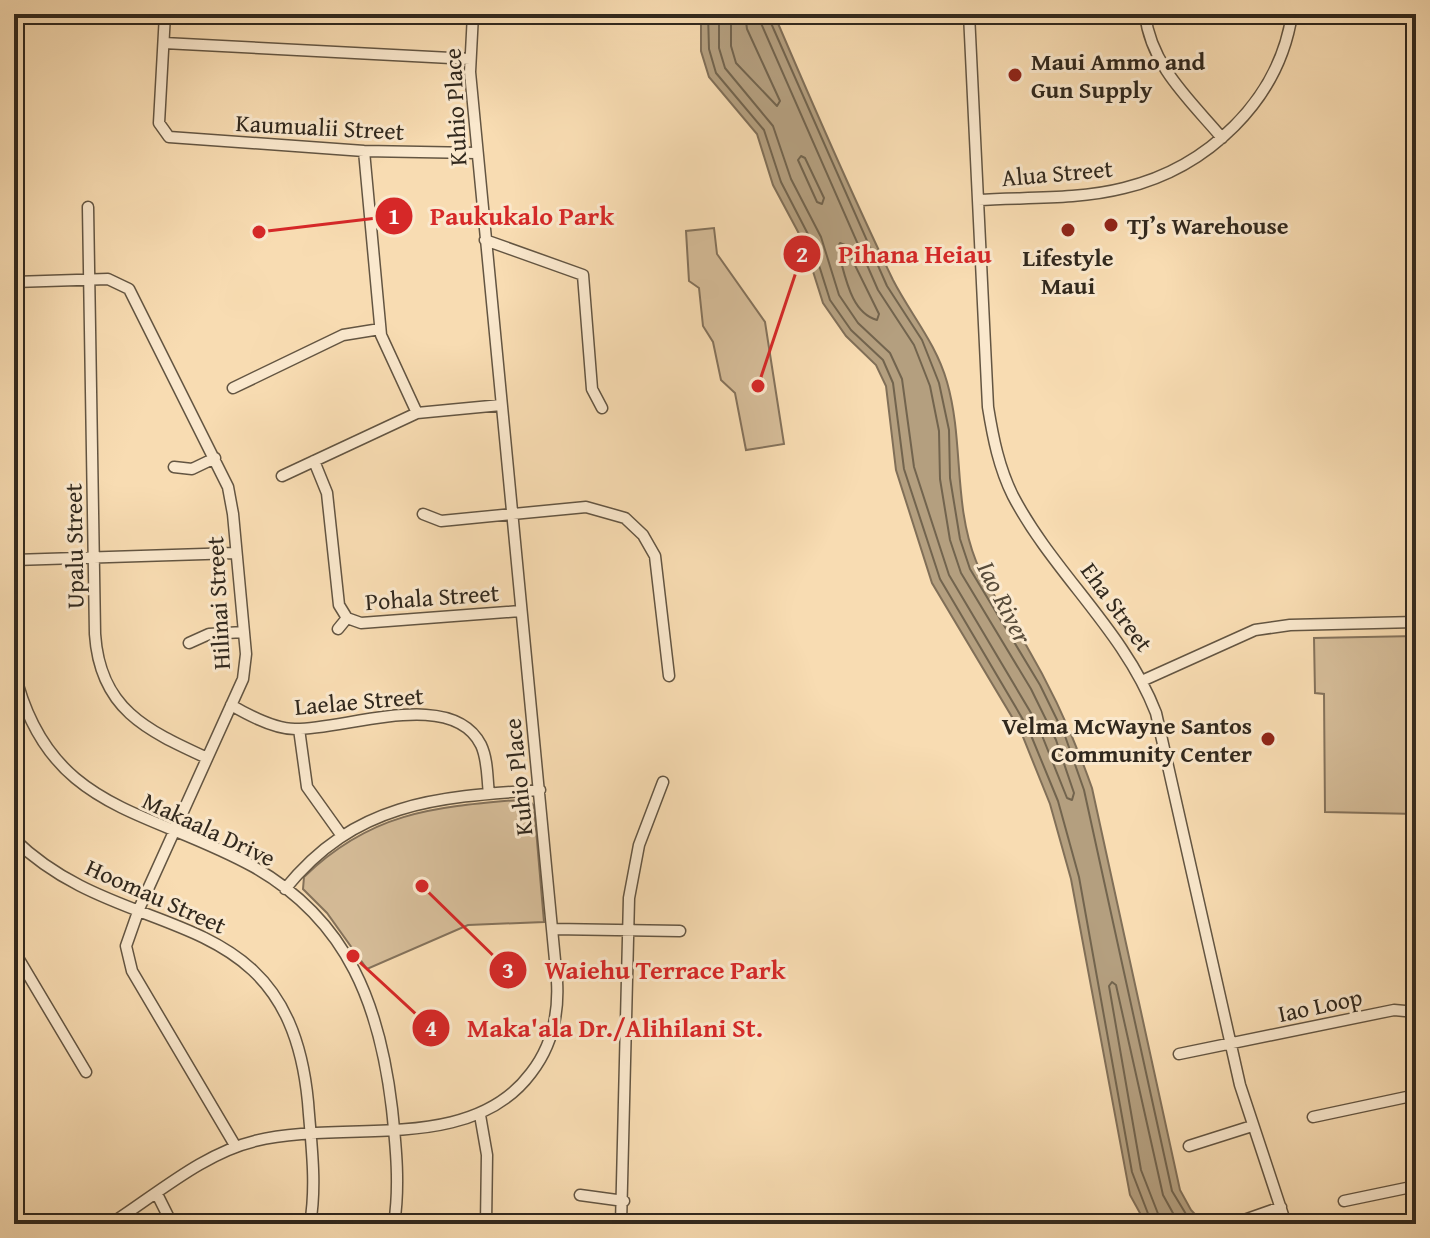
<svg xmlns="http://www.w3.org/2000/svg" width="1430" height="1238" font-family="'Gentium Book Plus',serif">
  <rect width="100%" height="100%" fill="#f8dcb2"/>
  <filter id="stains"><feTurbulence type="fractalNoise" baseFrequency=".0025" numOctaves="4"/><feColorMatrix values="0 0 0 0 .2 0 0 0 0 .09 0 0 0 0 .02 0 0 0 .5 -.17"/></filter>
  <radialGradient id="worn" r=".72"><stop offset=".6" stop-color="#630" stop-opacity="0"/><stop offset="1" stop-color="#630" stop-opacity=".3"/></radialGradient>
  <path fill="#d6bd99" stroke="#84725b" stroke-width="2" d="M714,228L717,254L765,322L784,444L746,450L735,393L721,380L713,342L703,326L699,288L689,281L686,231Z
    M1416,636V814L1325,812L1324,694L1315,693L1314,638Z
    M528,799L534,806L544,922L468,925L367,969L327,913L303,889L304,877C373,810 437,807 528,799Z"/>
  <path fill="#b49f7f" stroke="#806f58" stroke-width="2" d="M701,14H774C812,103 851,193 893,280C911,315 936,343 947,382C964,441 953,504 976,561C988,590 1010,618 1026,645C1053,691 1074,737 1092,788L1180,1190L1191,1210L1204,1224H1146L1130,1195L1071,879L1050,804L1021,732L932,583L896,470L886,386L876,365L846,336L823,303L804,243L773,185L757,134L709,77L701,51Z"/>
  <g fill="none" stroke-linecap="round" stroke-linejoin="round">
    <path stroke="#72644e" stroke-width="2" d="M708,14L709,49L716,73L764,130L781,182L811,240L830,300L851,330L883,360L893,383L904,469L940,579L1028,728L1058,801L1079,877L1132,1172L1152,1224
      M719,14V48L725,68L773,126L791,179L821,237L839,295L858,323L890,353L902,379L914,467L949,575L1037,723L1067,798L1072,800L1074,793L1056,740L1031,689L961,573L950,540L940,479L939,431L930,386L914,345L878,290L757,14
      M731,14V46L736,63L777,106L780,101L747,29L745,14
      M767,14L887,286L922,340L939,383L949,430L950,478L960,539L970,569L1040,685L1065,736L1084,790L1172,1191L1192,1224
      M801,156L805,158L824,198L822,204L817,202L798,160Z
      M840,243L845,245L879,314L877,320C849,312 845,272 837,248Z
      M1162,1224L1141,1170L1109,986L1112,982L1116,985L1163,1195L1179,1224"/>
    <g stroke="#635542" stroke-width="13">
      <path id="minor" d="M165,14L159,123L169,137L364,151L476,153
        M969,14L988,407C993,438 999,468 1013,496C1054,574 1124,630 1156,713L1240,1085L1286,1224
        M1145,14C1151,66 1190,100 1222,138
        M164,43L470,59
        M364,151L381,335L417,413
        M978,200C1025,197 1077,200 1124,188C1207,168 1279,101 1292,14
        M88,207L95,634C100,709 146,730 207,758
        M485,240L583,275L592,389L602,408
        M14,282L108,279L129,289L228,487L233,514L246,654L243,679L139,909L126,946L132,971L236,1147
        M233,388L343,335L380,329
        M314,461L327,493L339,605L347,618L361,623L520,611
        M174,467L192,469L215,458
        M282,476L417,413L501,405
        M423,514L441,521L586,507L625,518L643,535L655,556L669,676
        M14,560L236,553
        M338,629L347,618
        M189,643L209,634L244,632
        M14,670C47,812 148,808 254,867C349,921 380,1007 392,1109C396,1147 400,1186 394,1224
        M1144,680L1255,630L1290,625L1416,622
        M231,705C248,715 275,729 295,729C345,730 452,687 481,745C488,760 487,778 489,794
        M299,729L307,787L342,836
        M14,839C126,949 288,894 308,1102C311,1143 317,1184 310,1224
        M285,889C355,802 436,797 540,790
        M553,929L680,931
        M14,951L86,1072
        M1179,1054L1394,1010L1416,1012
        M480,1115L487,1155L486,1224
        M1313,1117L1416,1095
        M1189,1146L1252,1126
        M157,1194L172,1224
        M580,1195L624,1201
        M1344,1201L1416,1186
        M112,1223C157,1194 204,1153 255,1141C343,1119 470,1155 531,1073C552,1046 559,1015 557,981L470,72L473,14
        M621,1224L629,898L639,845L663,782
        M1233,1224L1281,1207"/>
    </g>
    <use href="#minor" stroke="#fae8cd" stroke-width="10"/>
  </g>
  <g fill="#8f2418" stroke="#fae8cd" stroke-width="3">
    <circle cx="1015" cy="75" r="8"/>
    <circle cx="1111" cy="225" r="8"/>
    <circle cx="1068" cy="230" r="8"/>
    <circle cx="1268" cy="739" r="8"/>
  </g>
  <g text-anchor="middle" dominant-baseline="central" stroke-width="6" stroke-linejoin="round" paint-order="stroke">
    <g font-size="24" font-weight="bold" fill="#31281d" stroke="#fae8cd" text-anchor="start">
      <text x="1031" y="61">Maui Ammo and<tspan x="1031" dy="28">Gun Supply</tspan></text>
      <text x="1127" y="225">TJ’s Warehouse</text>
      <text x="1068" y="257" text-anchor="middle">Lifestyle<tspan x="1068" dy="28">Maui</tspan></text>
      <text x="1252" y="725" text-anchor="end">Velma McWayne Santos<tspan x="1252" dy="28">Community Center</tspan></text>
    </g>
    <g font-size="24" fill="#31281d" stroke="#fae8cd">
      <text transform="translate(455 107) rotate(-93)">Kuhio Place</text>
      <text transform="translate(320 127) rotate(3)">Kaumualii Street</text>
      <text transform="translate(1057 173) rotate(-5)">Alua Street</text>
      <text transform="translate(74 546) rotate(-91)">Upalu Street</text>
      <text transform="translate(432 597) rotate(-4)">Pohala Street</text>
      <text transform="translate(218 603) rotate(-93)">Hilinai Street</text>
      <text transform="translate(1117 607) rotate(54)">Eha Street</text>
      <text transform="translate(359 701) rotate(-5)">Laelae Street</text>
      <text transform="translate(518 777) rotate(-96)">Kuhio Place</text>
      <text transform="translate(209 829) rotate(25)">Makaala Drive</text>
      <text transform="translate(156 896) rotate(24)">Hoomau Street</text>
      <text transform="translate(1320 1005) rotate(-12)">Iao Loop</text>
    </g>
    <g font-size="26" font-style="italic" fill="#584c3a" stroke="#fae8cd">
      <text transform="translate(1005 602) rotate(63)">Iao River</text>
    </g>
  </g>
  <path fill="none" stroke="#d62828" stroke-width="3" d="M259 232L394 216M758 386L802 254M422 886L508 970M353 956L431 1028"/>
  <g fill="#d62828" stroke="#fae8cd" stroke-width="3">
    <circle cx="259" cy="232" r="8"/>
    <circle cx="758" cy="386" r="8"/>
    <circle cx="422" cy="886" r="8"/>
    <circle cx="353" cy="956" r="8"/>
    <circle cx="394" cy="216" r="20"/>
    <circle cx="802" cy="254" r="20"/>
    <circle cx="508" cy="970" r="20"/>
    <circle cx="431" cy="1028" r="20"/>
  </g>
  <g font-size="24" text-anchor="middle" font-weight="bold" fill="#fff">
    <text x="394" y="224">1</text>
    <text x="802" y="262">2</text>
    <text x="508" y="978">3</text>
    <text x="431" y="1036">4</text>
  </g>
  <g font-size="26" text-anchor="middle" font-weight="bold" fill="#d62828" stroke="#fae8cd" stroke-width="6" stroke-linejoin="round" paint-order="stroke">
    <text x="522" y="225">Paukukalo Park</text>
    <text x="915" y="263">Pihana Heiau</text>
    <text x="665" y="979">Waiehu Terrace Park</text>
    <text x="615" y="1037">Maka'ala Dr./Alihilani St.</text>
  </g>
  <rect width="1430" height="1238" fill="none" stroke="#f8dcb2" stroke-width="48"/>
  <rect x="16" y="16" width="1398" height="1206" fill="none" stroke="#31281d" stroke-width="4"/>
  <rect x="24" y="24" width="1382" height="1190" fill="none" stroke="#31281d" stroke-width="2"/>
  <rect width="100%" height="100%" filter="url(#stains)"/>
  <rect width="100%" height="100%" fill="url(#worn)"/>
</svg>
